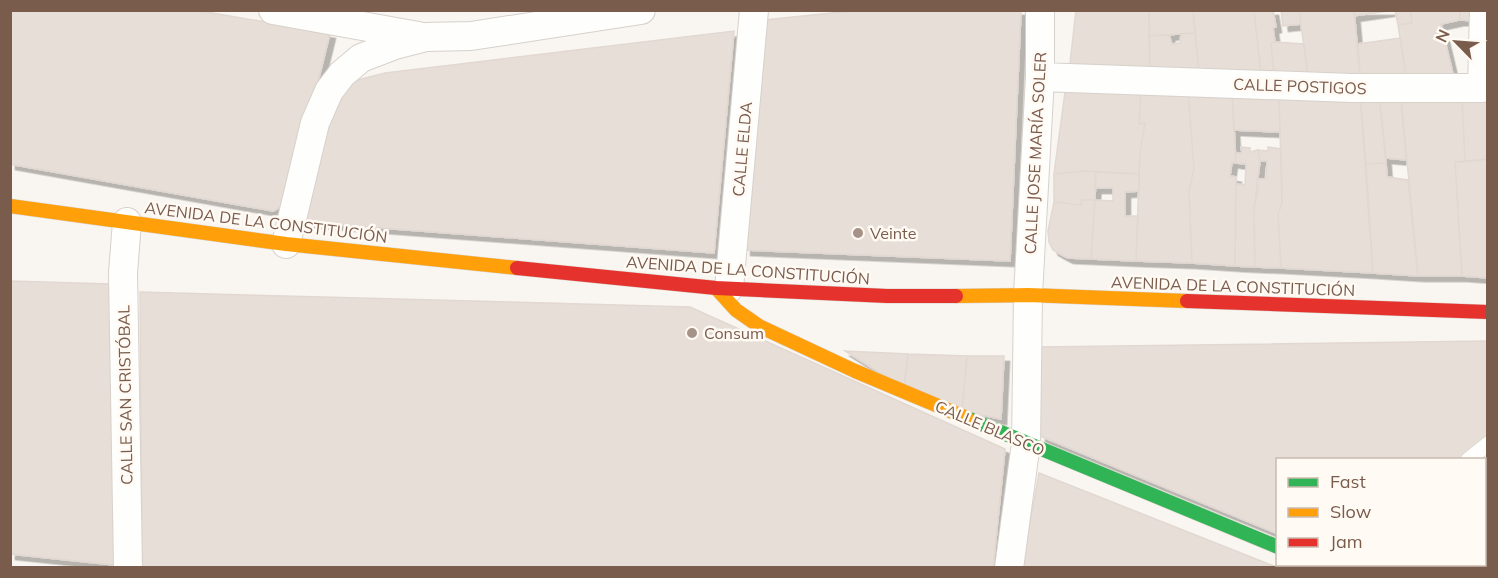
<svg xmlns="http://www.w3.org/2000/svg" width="1498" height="578" font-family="Mulish,sans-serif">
  <defs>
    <filter id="shadow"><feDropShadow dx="5.5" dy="5.5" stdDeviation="0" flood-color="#0004"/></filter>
  </defs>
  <rect width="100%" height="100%" fill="#f9f5f0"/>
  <path fill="#e6ded7" stroke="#e2d8d2" stroke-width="1.5" filter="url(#shadow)" d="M10,10H195L330,33L288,203L273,211L10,164Z
    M861,10H1021L1010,261L745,250L764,20Z
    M1076,10H1149L1150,72H1069Z
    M1149,10H1193L1195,33L1149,36Z
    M1193,10H1254L1261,75L1199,72Z
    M1254,10H1273L1276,27L1273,28L1275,42L1271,43L1274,75H1261Z
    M1281,10H1299L1301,24L1283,26Z
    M1299,10H1354L1360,76H1308Z
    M1354,10H1395L1354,16Z
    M1395,10H1410L1412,23L1398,25Z
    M1410,10H1460V20L1441,24L1453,74L1406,75L1398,25L1412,23Z
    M1460,10H1479V21L1460,20Z
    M734,31L714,253L302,222L336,96L350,82L385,73Z
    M1195,33L1199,72H1150L1149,36L1169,35L1172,44L1180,43L1181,34Z
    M1400,38L1406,75L1360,76L1358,44Z
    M1275,42L1304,44L1308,76L1274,75L1271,43Z
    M1066,85L1141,87L1139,124L1145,123L1140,153L1139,174L1085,171L1054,174Z
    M1141,87L1188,90L1194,168L1189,191L1192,263L1136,261L1140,153L1145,123L1139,124Z
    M1188,90L1232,91L1236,163L1232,162L1230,176L1236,177L1235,266L1192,263L1189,191L1194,168Z
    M1232,91L1279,93L1280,132L1234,130Z
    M1279,93L1360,95L1373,273L1281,268L1278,215L1282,203Z
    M1360,95L1379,96L1386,163L1366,164Z
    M1379,96L1401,98L1406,160L1386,158Z
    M1401,98H1462L1465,162H1455L1462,276H1418Z
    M1462,98L1488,99V159L1465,162Z
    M1241,147L1250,148V152L1258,150L1260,161L1254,209L1255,267L1235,266L1236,184L1245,185L1246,164L1236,163L1235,153H1242Z
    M1268,147L1281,149L1282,203L1278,215L1281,268L1255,267L1254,209L1258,187L1257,179H1266L1267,161H1260L1258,150L1268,151Z
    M1488,159V278L1462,276L1455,162Z
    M1386,163L1387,177L1408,180L1418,276L1373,273L1366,164Z
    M1085,171L1096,172L1095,200H1082L1081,205L1054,202V174Z
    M1096,172L1139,174V191L1125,192V216H1138L1136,261L1091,259L1095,200L1113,201V188H1095Z
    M1082,200H1095L1091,259L1068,258L1062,255L1053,250L1049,242L1048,231L1054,202L1081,205Z
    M10,281L111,284L114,565L10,554Z
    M140,292L690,307L1005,449L993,568H142Z
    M1488,341V440L1459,460H1278V534L1040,436L1039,347Z
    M845,351L908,354L904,388Z
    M908,354L967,356L962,411L904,388Z
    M967,356H1004L1001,419L962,411Z
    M1488,458V568H1354L1355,564H1484V461Z
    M1039,473L1279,568H1022Z"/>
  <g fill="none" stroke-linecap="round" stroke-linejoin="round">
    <g stroke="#d7d1cb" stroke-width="16">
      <path id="lane" d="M1468,460L1488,444"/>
    </g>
    <g stroke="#d7d1cb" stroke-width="30">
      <path id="street" d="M273,10L418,36
        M1040,77L1352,88H1482L1484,10
        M127,222L123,273L128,568
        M286,244L315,123L329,91L342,74L361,58L395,45L426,37L471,36L641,10
        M729,288L754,10
        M1315,564L1319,568
        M1009,568L1026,443L1028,295L1040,77V10"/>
    </g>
    <g stroke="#d9d2cb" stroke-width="15">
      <path id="fast" d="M967,418L1278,547"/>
    </g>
    <g stroke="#d9d2cb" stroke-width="15">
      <path id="slow" d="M10,206L286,244L517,268
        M716,288L736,310L759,326L855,371L967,418
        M956,296L1028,295L1187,301"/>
    </g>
    <g stroke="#d9d2cb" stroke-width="15">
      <path id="jam" d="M517,268L716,288L887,296H956
        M1187,301L1488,312"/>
    </g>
    <use href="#lane" stroke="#fefefd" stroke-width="15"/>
    <use href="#street" stroke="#fefefd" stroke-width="28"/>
    <use href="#fast" stroke="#30b455" stroke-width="14"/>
    <use href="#slow" stroke="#ff9f0a" stroke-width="14"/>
    <use href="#jam" stroke="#e5322d" stroke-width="14"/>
  </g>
  <g fill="#a69286" stroke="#fffaf3" stroke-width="2">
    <circle cx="858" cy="233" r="6"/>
    <circle cx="692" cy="333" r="6"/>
  </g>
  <g text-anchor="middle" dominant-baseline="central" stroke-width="5" stroke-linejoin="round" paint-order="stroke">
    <g font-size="16" fill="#7a5c4d" stroke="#fffaf3">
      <text transform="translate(1300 86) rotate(2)">CALLE POSTIGOS</text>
      <text transform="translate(742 149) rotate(-85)">CALLE ELDA</text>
      <text transform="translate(1035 153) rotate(-87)">CALLE JOSE MARÍA SOLER</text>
      <text transform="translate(266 222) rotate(7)">AVENIDA DE LA CONSTITUCIÓN</text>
      <text transform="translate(748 270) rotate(4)">AVENIDA DE LA CONSTITUCIÓN</text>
      <text transform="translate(1233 286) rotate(2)">AVENIDA DE LA CONSTITUCIÓN</text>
      <text transform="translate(125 395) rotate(-91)">CALLE SAN CRISTÓBAL</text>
      <text transform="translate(990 428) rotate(23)">CALLE BLASCO</text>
    </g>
    <g font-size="16" fill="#7a5c4d" stroke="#fffaf3" text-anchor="start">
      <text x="870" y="233">Veinte</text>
      <text x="704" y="333">Consum</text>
    </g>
  </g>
  <rect width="1498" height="578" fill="none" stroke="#7a5c4d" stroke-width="24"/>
  <rect x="1276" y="458" width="210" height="108" fill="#fffaf3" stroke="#cabbb1" stroke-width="1.5"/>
  <rect x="1288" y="478" width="30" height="9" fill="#30b455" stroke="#cabbb1" stroke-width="1.5"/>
  <text x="1330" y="488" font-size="18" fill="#7a5c4d">Fast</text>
  <rect x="1288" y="508" width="30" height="9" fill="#ff9f0a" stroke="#cabbb1" stroke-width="1.5"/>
  <text x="1330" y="518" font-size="18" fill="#7a5c4d">Slow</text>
  <rect x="1288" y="538" width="30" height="9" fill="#e5322d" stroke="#cabbb1" stroke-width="1.5"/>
  <text x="1330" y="548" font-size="18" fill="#7a5c4d">Jam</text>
  <g transform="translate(1456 42) rotate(295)" stroke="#fffaf3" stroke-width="4.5" paint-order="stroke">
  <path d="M0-4.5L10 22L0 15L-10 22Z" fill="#7a5c4d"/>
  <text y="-9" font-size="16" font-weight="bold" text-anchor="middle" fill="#7a5c4d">N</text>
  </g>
</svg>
